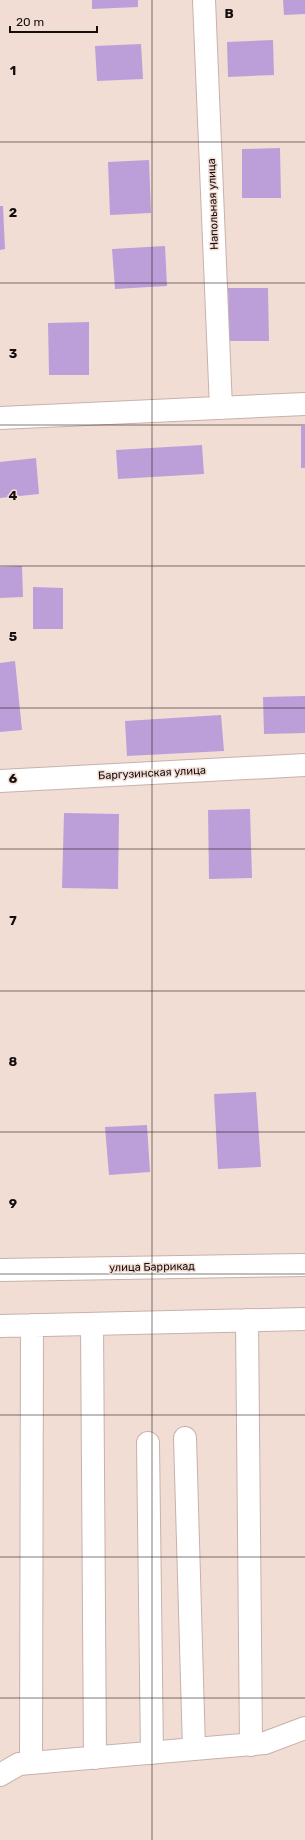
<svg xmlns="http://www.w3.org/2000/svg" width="305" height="1840" font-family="Rubik,sans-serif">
  <rect width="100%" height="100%" fill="#f2ddd5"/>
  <path fill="#bc9fd8" d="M92,0H138V7L92,9Z
    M283,0H305V14L284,15Z
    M273,40L274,75L228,77L227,42Z
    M141,44L143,79L97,81L95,46Z
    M280,148L281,198H242V149Z
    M149,160L151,213L110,215L108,162Z
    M0,206H3L5,249L0,250Z
    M165,246L167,286L115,289L112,249Z
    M228,288H268L269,341H229Z
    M89,322V375H49L48,323Z
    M301,426H305V468H301Z
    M202,445L204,474L118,479L116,450Z
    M36,458L39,494L0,498V462Z
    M22,566L23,597L0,598V567Z
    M33,587L63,588V629H33Z
    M15,661L22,730L0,732V663Z
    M305,696V733L264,734L263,697Z
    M221,715L224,751L127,756L125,721Z
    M250,809L252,878L209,879L208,810Z
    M64,813L119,814L118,889L62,888Z
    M256,1092L261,1167L218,1169L214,1094Z
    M147,1125L150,1172L109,1175L105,1127Z"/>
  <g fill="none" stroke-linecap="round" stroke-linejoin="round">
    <g stroke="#c7b2ab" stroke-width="24">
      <path id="minor" d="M204,0L221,408
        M0,418L305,404
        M0,781L305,765
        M0,1270L305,1265
        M247,1320L251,1745
        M92,1324L95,1758
        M0,1326L305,1319
        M185,1438L194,1749
        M148,1443L152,1753
        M31,1763L32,1325
        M0,1775L19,1764L265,1743L305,1728"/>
    </g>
    <use href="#minor" stroke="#fff" stroke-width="22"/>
  </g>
  <path fill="none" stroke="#150e0c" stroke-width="1" stroke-opacity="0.55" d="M152,0V1840M0,142H305M0,283H305M0,425H305M0,566H305M0,708H305M0,849H305M0,991H305M0,1132H305M0,1274H305M0,1415H305M0,1557H305M0,1698H305"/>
  <g text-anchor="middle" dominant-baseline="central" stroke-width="3" stroke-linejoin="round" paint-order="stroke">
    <g font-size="11" fill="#150e0c" stroke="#f2ddd5">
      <text transform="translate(213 204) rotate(-92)">Напольная улица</text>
      <text transform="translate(152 773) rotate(-3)">Баргузинская улица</text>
      <text transform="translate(152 1267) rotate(-1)">улица Баррикад</text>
    </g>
  </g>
  <g font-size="13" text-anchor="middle" font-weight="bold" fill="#150e0c" stroke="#f2ddd5" stroke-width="3" stroke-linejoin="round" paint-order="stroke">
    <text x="229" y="18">B</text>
    <text x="13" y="75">1</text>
    <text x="13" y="217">2</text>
    <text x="13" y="358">3</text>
    <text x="13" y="500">4</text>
    <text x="13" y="641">5</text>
    <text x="13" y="783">6</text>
    <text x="13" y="925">7</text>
    <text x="13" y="1066">8</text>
    <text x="13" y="1208">9</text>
  </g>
  <path d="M10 26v6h87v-6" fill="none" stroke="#150e0c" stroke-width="2"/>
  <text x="16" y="26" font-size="12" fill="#150e0c" stroke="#f2ddd5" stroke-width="3" paint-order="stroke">20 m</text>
</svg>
